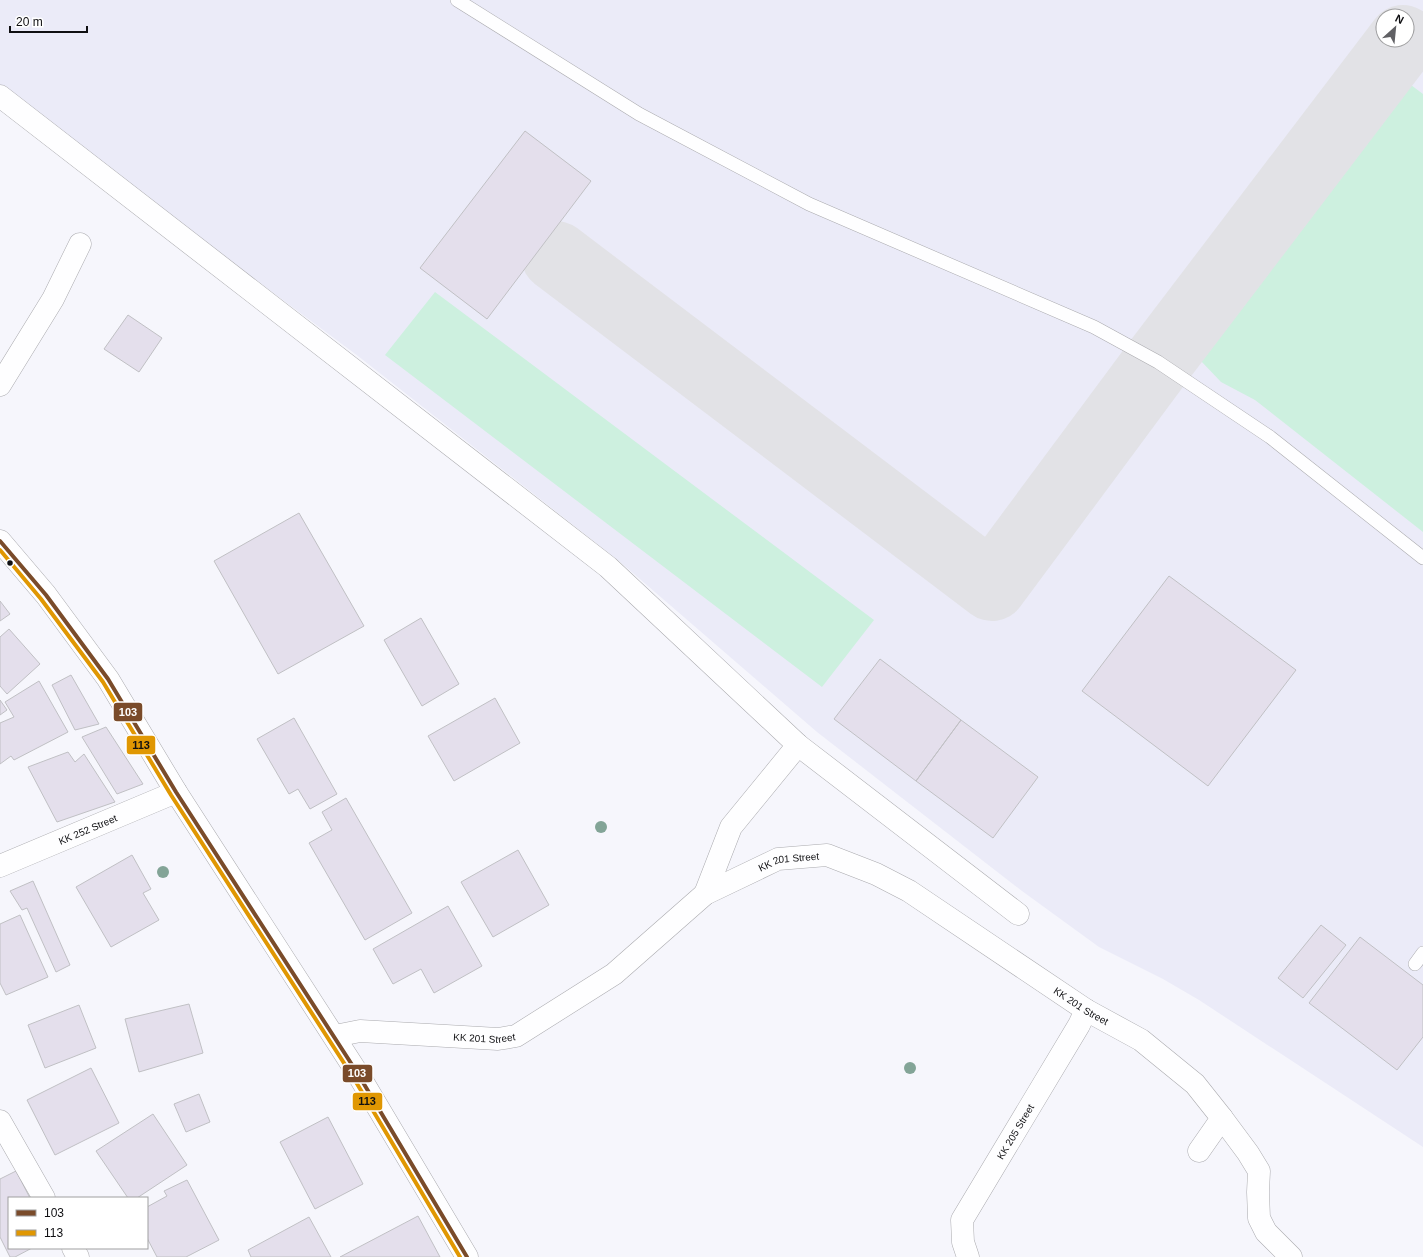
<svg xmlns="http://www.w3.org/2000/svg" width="1423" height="1257" font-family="Helvetica,sans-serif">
  <rect width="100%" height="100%" fill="#f6f6fc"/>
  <path fill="#ebebf8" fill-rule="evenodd" d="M0,0H1423V1147L1199,1000L1163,979L1099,947L1022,891L817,732L619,561L358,356L0,89ZM1383,16H1407V40H1383Z"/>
  <path fill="#cdf0df" d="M1403,79L1423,94V532L1255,400L1221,382L1201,361L1196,347Z
    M435,292L874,620L822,687L385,355Z"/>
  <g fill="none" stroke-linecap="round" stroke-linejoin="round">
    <path stroke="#e2e2e6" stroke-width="70" d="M556,256L992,586L1158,362L1403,40"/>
  </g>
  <path fill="#e4dfec" stroke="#c0c0c4" d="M525,131L591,181L487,319L420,268Z
    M128,315L162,338L139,372L104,349Z
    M299,513L364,626L278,674L214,561Z
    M1169,576L1296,670L1208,786L1082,691Z
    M0,601L10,614L0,621Z
    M421,618L459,684L422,706L384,640Z
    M9,629L40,664L7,694L0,686V637Z
    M880,659L961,720L916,781L834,719Z
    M71,675L99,724L75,730L52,685Z
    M39,681L68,732L14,760L11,756L0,764V723L14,717L5,702Z
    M495,698L520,743L454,781L428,736Z
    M0,700L7,710L0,715Z
    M294,718L337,794L310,809L298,789L289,794L257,739Z
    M961,720L1038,777L993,838L916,781Z
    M106,727L143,784L117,794L82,737Z
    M68,752L75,762L84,754L115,802L57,822L28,767Z
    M346,798L412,913L365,940L309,843L332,830L322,812Z
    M518,850L549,905L493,937L461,882Z
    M132,855L151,889L143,893L159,920L111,947L76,887Z
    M33,881L70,965L56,972L27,908L22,910L10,891Z
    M448,906L482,966L434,993L421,969L393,984L373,949Z
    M20,915L48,977L6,995L0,983V924Z
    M1321,925L1346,945L1303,998L1278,978Z
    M1360,937L1423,985V1037L1397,1070L1309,1003Z
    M189,1004L203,1053L139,1072L125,1019Z
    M79,1005L96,1048L45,1068L28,1025Z
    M91,1068L119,1123L55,1155L27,1100Z
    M199,1094L210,1122L186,1132L174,1104Z
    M153,1114L187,1165L137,1198H128L96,1151Z
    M328,1117L363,1184L315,1209L280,1142Z
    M16,1171L30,1198H9V1248H32L15,1257H10L0,1237V1179Z
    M187,1180L219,1240L186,1257H157L147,1238V1207L167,1196L164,1191Z
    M418,1216L440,1257H340Z
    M309,1217L331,1257H251L248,1250Z"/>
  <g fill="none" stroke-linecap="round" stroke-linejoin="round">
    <g stroke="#aaaaae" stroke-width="14">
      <path id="lane" d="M457,0L639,114L809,204L1094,327L1158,362L1270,437L1423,558
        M1415,964L1423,953"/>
    </g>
    <g stroke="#aaaaae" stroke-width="23">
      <g id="street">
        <path d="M0,96L608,567L798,745L1018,914"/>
        <path d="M0,385L53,299L80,244"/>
        <path id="s1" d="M0,866L176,792"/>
        <path d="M705,894L731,827L798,745"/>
        <path id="s2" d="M335,1036L360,1031L498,1039L516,1036L614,974L705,894L778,859L827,855L876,874L909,891L1086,1010L1141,1040L1195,1084L1222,1118L1199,1151"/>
        <path d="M1222,1118L1248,1153L1259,1171L1258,1192L1259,1218L1266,1232L1291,1257"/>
        <path d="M0,1121L44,1198"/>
        <path d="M73,1248L78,1257"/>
        <path id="s3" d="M968,1257L963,1242L962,1220L1079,1025L1086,1010"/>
      </g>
    </g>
    <g stroke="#aaaaae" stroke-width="23">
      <path id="secondary" d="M0,541L46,595L108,679L176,792L358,1074L467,1257"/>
    </g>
    <use href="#lane" stroke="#fefeff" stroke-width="13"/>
    <use href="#street" stroke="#fefeff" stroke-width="22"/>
    <use href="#secondary" stroke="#fefeff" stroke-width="22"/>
    <g stroke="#fff" stroke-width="7">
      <path id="bus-1" d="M0,541L46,595L108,679L176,792L358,1074L467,1257"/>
    </g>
    <g stroke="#fff" stroke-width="7">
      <path id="bus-2" d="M0,550L41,599L103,682L171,795L353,1077L460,1257"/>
    </g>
    <use href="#bus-1" stroke="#7a4b2a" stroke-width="4"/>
    <use href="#bus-2" stroke="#e09702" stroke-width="4"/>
  </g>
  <g fill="#83a497">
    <circle cx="601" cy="827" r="6"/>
    <circle cx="163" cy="872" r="6"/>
    <circle cx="910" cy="1068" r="6"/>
  </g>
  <circle fill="#0f0f12" stroke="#fff" stroke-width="1.5" cx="10" cy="563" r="3.5"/>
  <g text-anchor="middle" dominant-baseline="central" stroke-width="4" stroke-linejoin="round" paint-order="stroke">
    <g font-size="10" fill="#0f0f12" stroke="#fff">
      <text stroke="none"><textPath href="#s1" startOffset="95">KK 252 Street</textPath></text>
      <text stroke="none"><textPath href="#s2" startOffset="510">KK 201 Street</textPath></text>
      <text stroke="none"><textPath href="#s2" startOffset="846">KK 201 Street</textPath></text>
      <text stroke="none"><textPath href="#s2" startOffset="150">KK 201 Street</textPath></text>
      <text stroke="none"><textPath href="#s3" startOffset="141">KK 205 Street</textPath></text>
    </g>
  </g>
  <g stroke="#fff" stroke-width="1.5">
    <rect x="113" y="702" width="30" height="20" rx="4" fill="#7a4b2a"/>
    <rect x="126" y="735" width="30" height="20" rx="4" fill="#e09702"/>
    <rect x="342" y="1064" width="31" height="19" rx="4" fill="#7a4b2a"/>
    <rect x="352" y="1092" width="31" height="19" rx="4" fill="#e09702"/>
  </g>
  <g font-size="11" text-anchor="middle" font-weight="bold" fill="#fff">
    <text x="128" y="716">103</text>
    <text x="357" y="1077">103</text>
  </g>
  <g font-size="11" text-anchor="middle" font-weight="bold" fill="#111">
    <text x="141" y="749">113</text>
    <text x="367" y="1105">113</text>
  </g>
  <rect x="8" y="1197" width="140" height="52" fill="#ffffff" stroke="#9f9fa0"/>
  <rect x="16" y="1210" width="20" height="6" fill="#7a4b2a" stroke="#9f9fa0"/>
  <text x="44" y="1217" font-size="12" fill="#0f0f12">103</text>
  <rect x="16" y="1230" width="20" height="6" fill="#e09702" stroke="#9f9fa0"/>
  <text x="44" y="1237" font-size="12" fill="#0f0f12">113</text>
  <g transform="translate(1395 28) rotate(27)"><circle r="19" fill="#ffffff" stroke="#9f9fa0"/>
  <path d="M0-3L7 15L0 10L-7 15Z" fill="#606064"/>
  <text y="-6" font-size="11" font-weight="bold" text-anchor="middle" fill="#0f0f12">N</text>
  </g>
  <path d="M10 26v6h77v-6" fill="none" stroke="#0f0f12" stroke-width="2"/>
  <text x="16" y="26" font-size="12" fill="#0f0f12" stroke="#ffffff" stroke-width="3" paint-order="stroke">20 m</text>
</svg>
